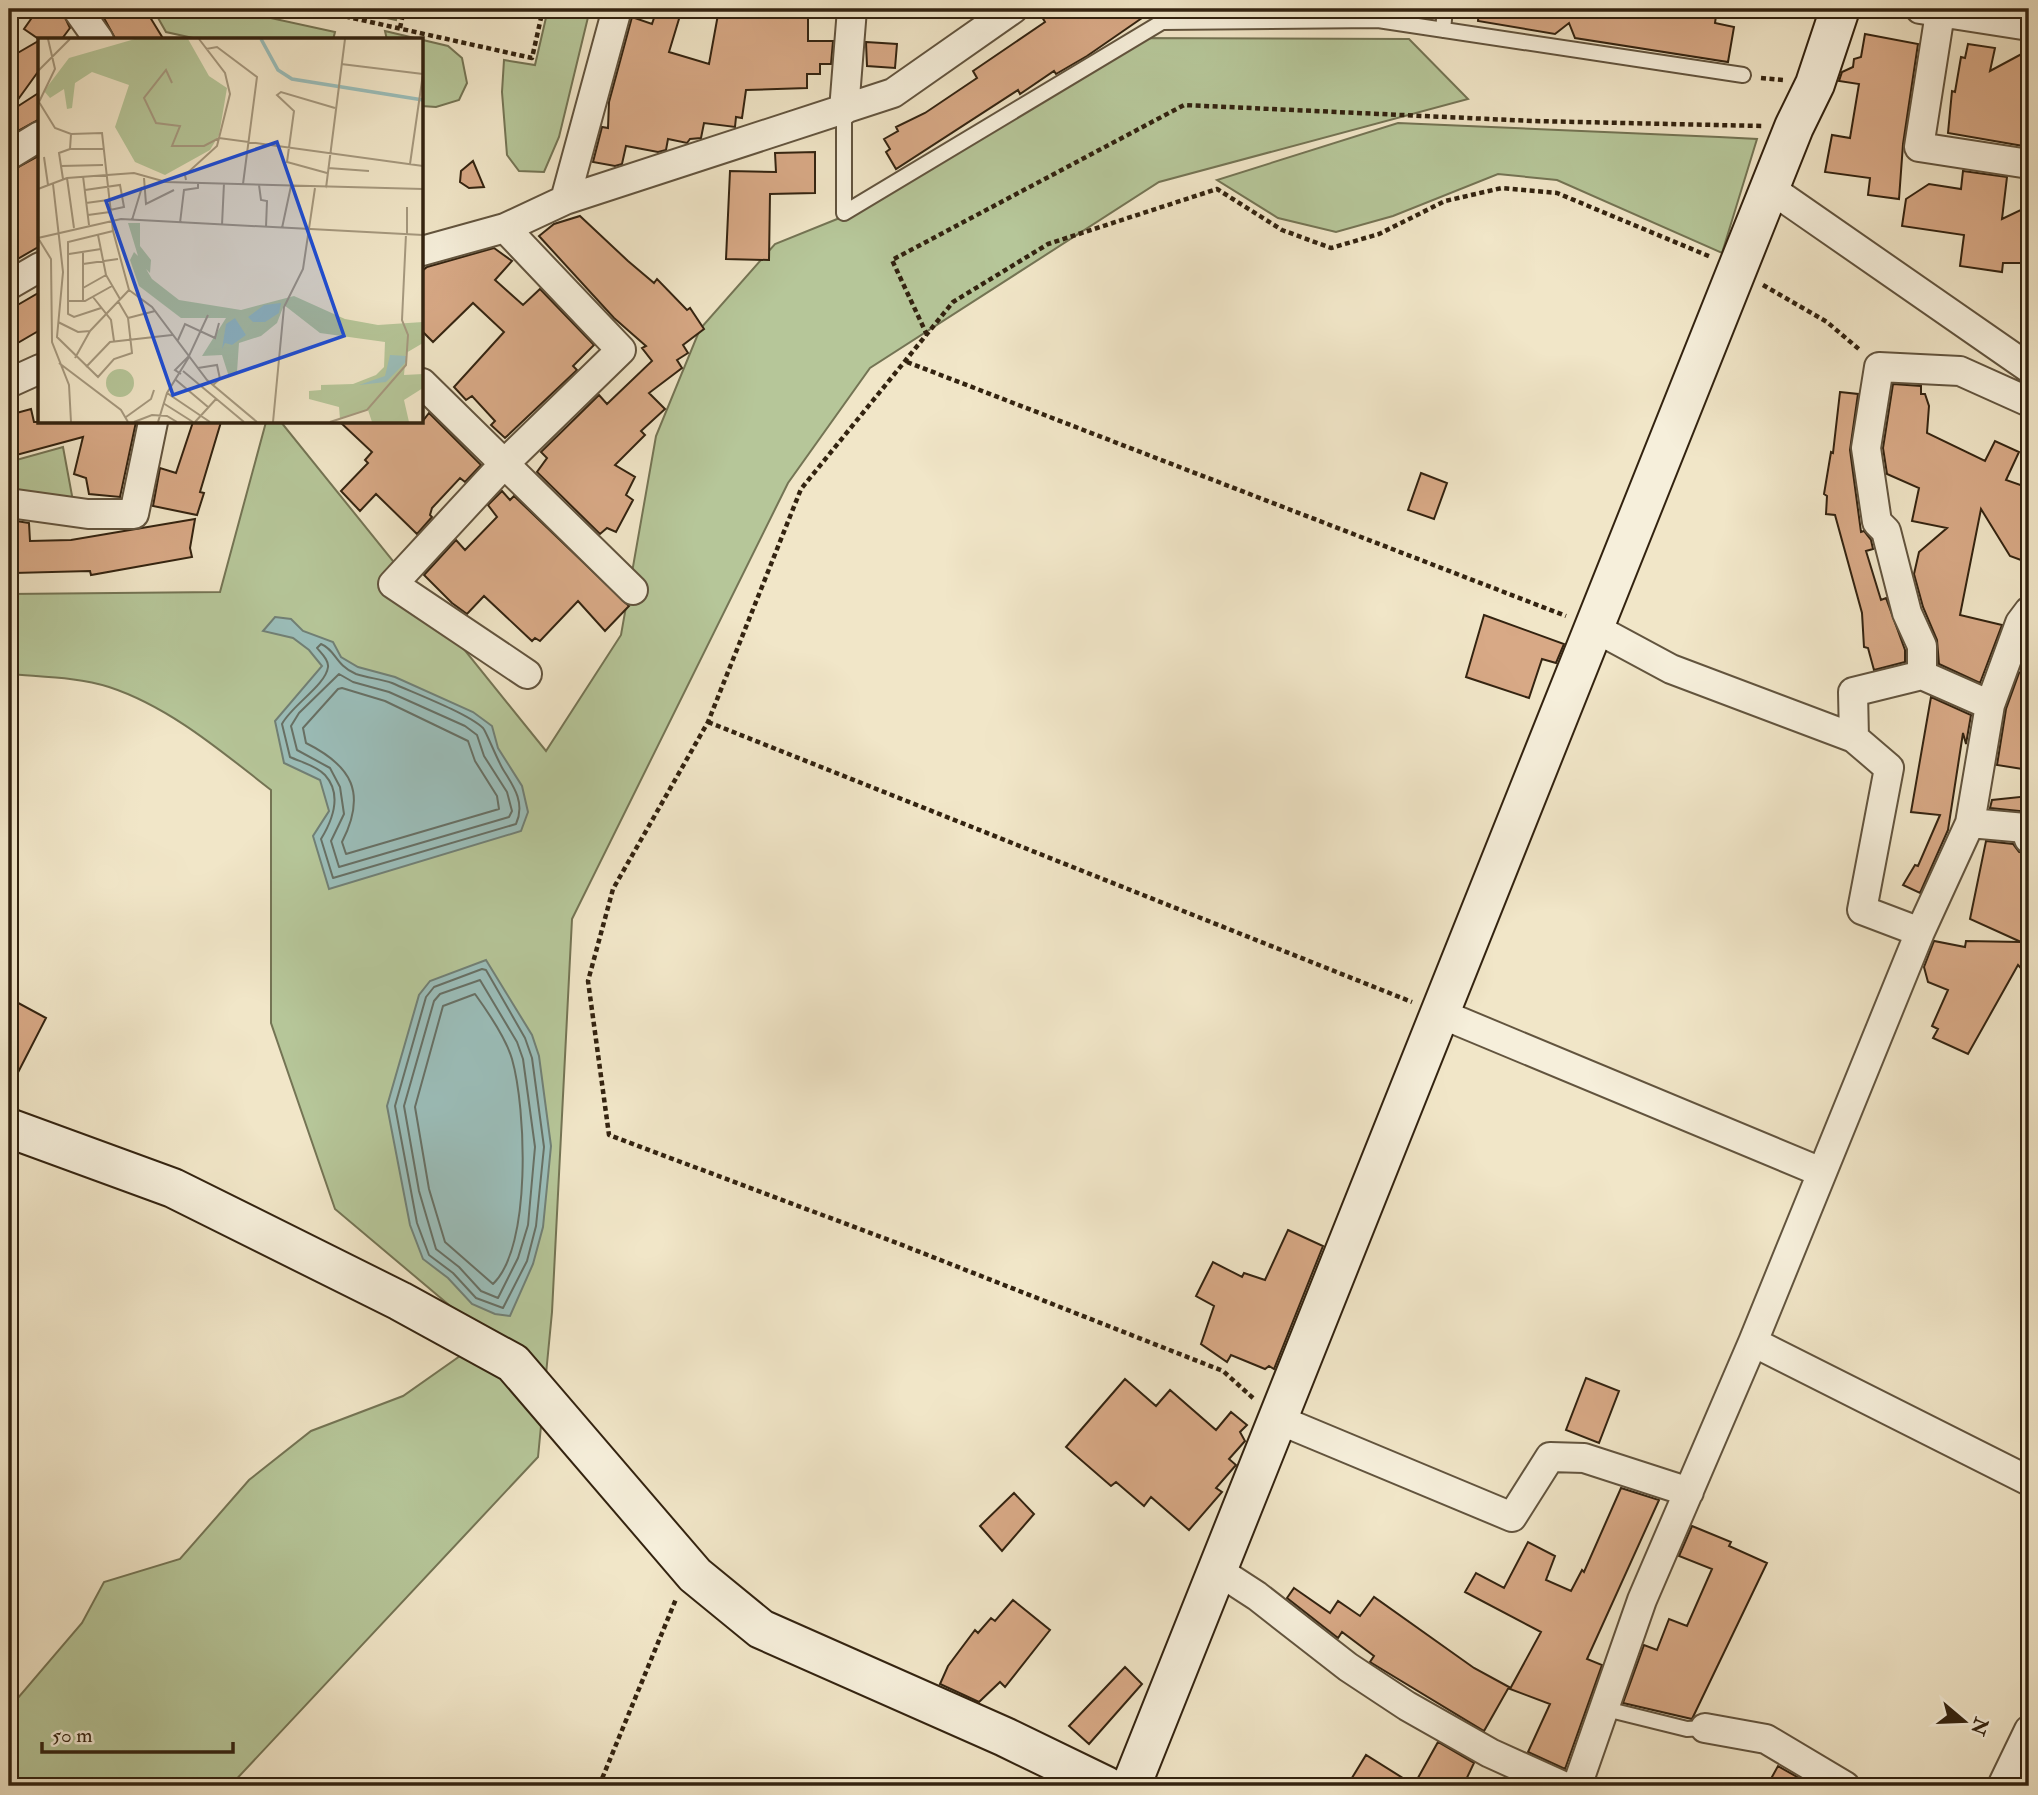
<svg xmlns="http://www.w3.org/2000/svg" width="2038" height="1795" font-family="'IM FELL Double Pica',serif">
  <rect width="100%" height="100%" fill="#f1e6c8"/>
  <filter id="stains"><feTurbulence type="fractalNoise" baseFrequency=".00286" numOctaves="4"/><feColorMatrix values="0 0 0 0 .2 0 0 0 0 .09 0 0 0 0 .02 0 0 0 .5 -.17"/></filter>
  <radialGradient id="worn" r=".72"><stop offset=".6" stop-color="#630" stop-opacity="0"/><stop offset="1" stop-color="#630" stop-opacity=".3"/></radialGradient>
  <path fill="#b6c699" stroke="#747454" stroke-width="2" d="M153,9H267L266,17L335,32L333,40H202L166,32Z
    M346,9H398L396,20Z
    M548,9H590L559,137L544,172L519,171L507,155L502,92L504,60L535,65Z
    M385,31L448,46L462,58L467,83L459,100L436,107L422,106V40H387Z
    M1134,38L1409,39L1468,99L1159,182L870,368L788,483L572,919L552,1312L538,1457L230,1786H9V1717L17,1699L82,1623L104,1582L180,1559L249,1480L311,1431L403,1396L487,1337L335,1209L271,1023V790C222,752 170,707 109,687C78,677 42,677 9,674V594L220,592L266,422H281L546,751L621,635L656,436L700,329L775,244L852,213Z
    M1398,123L1719,137L1757,139L1722,253L1557,180L1498,174L1393,216L1336,232L1278,218L1217,180Z
    M63,447L73,501L9,492V462Z"/>
  <path fill="#9bbeba" stroke="#718076" stroke-width="2" d="M275,617L291,619L303,631L333,642L341,657L358,667L395,677L473,712L492,726L498,748L522,786L528,812L521,831L329,889L313,836L329,811L320,780L284,763L275,721L322,666L309,650L293,638L263,631Z
    M486,960L532,1035L539,1056L551,1146L543,1227L533,1264L510,1316L495,1314L472,1304L448,1278L423,1259L410,1225L387,1106L419,995L430,981Z"/>
  <g fill="none" stroke-linecap="round" stroke-linejoin="round">
    <path stroke="#677065" stroke-width="2" d="M321,644C336,650 335,665 356,674C368,678 381,679 392,683C414,693 467,713 483,728C486,731 498,762 504,771C515,788 525,804 516,824L333,878L321,839C332,821 343,795 325,775C317,766 301,762 290,757L282,724C291,706 326,685 328,667C329,660 321,653 317,648Z
      M339,674L353,682L389,692L465,726L477,735L484,756L507,792L512,811L509,817L339,867L331,841L344,814L340,787L330,768L297,750L291,726L299,713Z
      M342,688L385,701L468,741L475,761L497,796L499,809L346,854L342,842C367,793 352,766 306,743L303,728L338,689Z
      M482,969L486,970L525,1038L532,1058L544,1147L536,1226L527,1261L503,1308L476,1298L453,1273L429,1255L417,1223L395,1106L426,997L434,987Z
      M480,980L517,1042L523,1059L535,1147L528,1225L518,1258L498,1298L481,1291L459,1267L436,1249L419,1191L404,1106L434,1001L440,994Z
      M475,994C488,1012 506,1038 512,1059C526,1108 532,1247 493,1284L445,1242L429,1189L415,1107L443,1006Z"/>
  </g>
  <path fill="#d8a986" stroke="#332310" stroke-width="2" d="M38,9H61L70,28L61,40H40V69L9,112L40,92V119L9,136V58L40,40L24,29Z
    M99,9H145L164,40H116Z
    M657,9H682L669,52L709,64L719,9H808V41H833L831,64H820V74H807V88L746,90L742,118L736,117L735,127L704,123L701,138L690,139L687,143L668,139L666,150L658,152L626,146L622,164L615,166L593,162L602,127L608,128L609,102L632,17L652,24Z
    M1053,9H1155L1087,56L1056,74L1054,71L1020,94L1018,90L896,169L886,152L890,149L884,139L898,131L896,127L925,113L977,78L973,71L1045,22L1042,17Z
    M1479,9H1717L1715,23L1734,27L1728,62L1575,38L1569,23L1555,34L1478,21Z
    M1865,34L1918,44L1903,144L1899,199L1868,195L1870,178L1825,172L1832,135L1850,138L1859,84L1839,81L1842,72L1853,67L1854,59L1861,57Z
    M866,42L897,44L895,68L867,66Z
    M1968,44L1995,48L1990,71L2029,50V147L1948,133L1952,91L1955,92L1961,57L1965,58Z
    M815,152V193L770,194L769,260L726,259L730,171L776,172L775,153Z
    M40,155V246L9,264V172Z
    M473,161L484,187L469,188L460,182L461,171Z
    M1963,171L2007,177L2002,219L2029,206V263H2003L2002,272L1960,266L1964,235L1902,226L1906,199L1929,184L1961,189Z
    M580,216L628,261L654,283L657,279L687,310L690,308L704,329L683,345L688,353L677,360L682,368L649,393L665,409L641,431L645,435L615,465L635,477L626,495L633,500L616,532L607,528L600,534L537,472L547,458L541,452L599,395L607,404L652,361L642,348L646,346L614,318L539,236L554,224Z
    M494,248L512,261L495,280L523,305L540,289L594,345L573,366L577,370L505,438L491,425L495,421L472,396L466,400L454,387L504,332L473,303L433,342L422,331V271L427,267Z
    M40,292V330L9,348V310Z
    M1893,384L1921,386V394H1925L1929,406L1927,433L1985,461L1995,441L2019,452L2006,480L2029,488V563L2010,556L1981,509L1960,615L2002,625L1980,683L1939,664L1937,640L1923,607L1914,574L1919,552L1947,528L1912,521L1919,488L1887,474L1883,448Z
    M1840,392L1858,394L1850,450L1861,532L1864,531L1871,540L1873,549L1866,551L1881,600L1886,598L1905,650V662L1874,670L1868,648L1864,647L1862,613L1835,515L1826,514L1827,496L1824,494L1831,452L1833,453Z
    M31,409L34,422H136L120,497L89,494L86,478L74,474L83,437L9,457V415Z
    M429,413L481,465L465,482L460,478L432,508L430,515L432,517L417,534L376,494L360,511L341,491L368,463L365,460L372,452L340,422H422Z
    M193,422H221L200,492L204,493L197,515L153,506L160,468L176,473Z
    M1421,473L1447,483L1434,519L1408,510Z
    M502,491L510,500L514,496L629,606L605,631L578,601L540,641L535,638L532,641L484,596L467,614L452,603L424,575L456,540L465,550L497,517L488,505Z
    M195,519L190,548L192,557L91,575L90,571L14,573L10,520L29,523L30,541L71,540Z
    M1484,615L1564,644L1556,663L1542,659L1529,698L1466,677Z
    M2029,667V770L1997,765L2006,709L2019,673Z
    M1931,697L1971,715L1966,744L1963,733L1948,830L1920,893L1903,885L1915,865L1918,866L1940,815L1911,812Z
    M2029,796V812L1990,808L1992,800Z
    M1986,841L2013,844L2019,852L2029,855V977L2018,965L1968,1054L1933,1038L1938,1029L1932,1026L1948,990L1928,982L1924,967L1934,941L1965,947L1966,941L2021,942L1970,919Z
    M9,998L46,1018L9,1090Z
    M1288,1230L1323,1246L1274,1369L1269,1366L1265,1369L1231,1355L1227,1362L1201,1344L1214,1306L1196,1296L1213,1262L1242,1277L1244,1273L1265,1280Z
    M1586,1378L1619,1391L1599,1443L1566,1430Z
    M1125,1379L1156,1406L1170,1390L1216,1430L1231,1412L1247,1425L1240,1432L1245,1441L1229,1459L1236,1465L1216,1488L1222,1492L1189,1530L1151,1497L1144,1506L1116,1482L1111,1486L1066,1447Z
    M1621,1488L1659,1500L1587,1659L1602,1665L1565,1769L1528,1752L1550,1704L1510,1689L1541,1632L1465,1592L1476,1573L1504,1588L1528,1542L1555,1556L1546,1580L1571,1591L1582,1570L1584,1572Z
    M1014,1493L1034,1514L1002,1551L980,1526Z
    M1692,1526L1731,1542L1729,1546L1767,1563L1692,1719L1623,1703L1644,1645L1657,1650L1669,1619L1687,1626L1712,1569L1679,1556Z
    M1294,1588L1330,1613L1338,1601L1360,1616L1374,1597L1474,1668L1509,1687L1484,1731L1370,1662L1374,1656L1342,1632L1338,1638L1287,1598Z
    M1013,1600L1050,1630L1005,1687L1000,1682L979,1702L940,1684L948,1666L975,1630L978,1633L991,1618L995,1621Z
    M1125,1667L1142,1684L1089,1744L1069,1726Z
    M1438,1742L1474,1763L1463,1786H1347L1366,1755L1414,1785Z
    M1778,1766L1813,1786H1767Z"/>
  <g fill="none" stroke-linecap="round" stroke-linejoin="round">
    <g stroke="#62543e" stroke-width="18">
      <path id="lane" d="M1443,30L1445,9
        M844,213L1162,22L1378,20L1743,75
        M844,213V110
        M1602,1708L1687,1729L1705,1728"/>
    </g>
    <g stroke="#62543e" stroke-width="32">
      <path id="street" d="M77,9L99,40
        M1920,9L2029,26
        M1940,13L1919,147L2029,164
        M844,110L852,9
        M9,155L40,136
        M1771,189L2029,368
        M565,200L617,9
        M505,228L621,350L504,464L393,584L527,674
        M422,251L505,228L565,200L893,93L1013,9
        M9,285L40,267
        M9,383L40,369
        M422,383L633,590
        M9,503L88,514H134L153,422
        M1593,627L1671,669L1854,738L1889,768L1862,910L1920,932
        M1922,675V646L1907,613L1886,531L1877,522L1866,448L1879,367L1960,371L2029,402
        M1854,738L1853,692L1922,675L1990,705
        M1970,823L2025,828L2029,839
        M1439,1013L1821,1172
        M1753,1342L2029,1481
        M1277,1419L1512,1517L1550,1457L1584,1458L1689,1492
        M1217,1570L1257,1596L1348,1667L1407,1706L1490,1753L1563,1786
        M1705,1728L1766,1739L1845,1786
        M1577,1786L1642,1600L1753,1342L1920,932L1970,823L1990,705L2020,623L2029,611
        M2002,1786L2029,1730"/>
    </g>
    <g stroke="#332310" stroke-width="42">
      <path id="secondary" d="M9,1128L173,1188L400,1301L513,1363L695,1575L761,1629L1005,1737L1106,1786
        M1131,1786L1794,127L1815,84L1840,9"/>
    </g>
    <path stroke="#332310" stroke-width="4.5" stroke-dasharray="5 3.5" stroke-linecap="butt" d="M312,9L532,58L543,9
      M400,28L404,9
      M1761,78L1783,80
      M1763,285L1827,322L1860,350
      M927,335L892,260L1184,105L1533,121L1762,126
      M907,362L1566,616
      M708,722L1412,1002
      M1253,1398L1223,1371L897,1243L609,1135L588,981L613,889L708,722L801,489L953,302L1048,244L1217,189L1282,230L1331,248L1379,234L1445,201L1502,188L1557,193L1711,257
      M599,1786L676,1599"/>
    <use href="#lane" stroke="#f6efdb" stroke-width="14"/>
    <use href="#street" stroke="#f6efdb" stroke-width="28"/>
    <use href="#secondary" stroke="#f6efdb" stroke-width="38"/>
  </g>
  <g transform="translate(38 38)">
    <rect width="385" height="385" fill="#f1e6c8"/>
    <path d="M97,1H150L171,38L189,50L181,97L172,112L127,137L97,124L77,89L91,47L54,34L37,45L34,70L29,71L26,51L12,60L6,53L31,20ZM90,185H102V208L113,222L112,235L108,231L114,241L141,262L203,272L256,258L307,281L340,287L385,284V305L368,315L366,337L385,336V350L366,362L371,384H334L330,372L302,381L301,369L271,361V353L283,352V347L315,346L338,337L346,329L347,304L282,295L246,267L239,285L223,298L201,305L199,334L191,339L184,317L164,318L188,280H143L101,248L92,222L96,214L100,218ZM68 345a14 14 0 1 1 28 0a14 14 0 1 1-28 0Z" fill="#b6c699"/>
    <path d="M243,265L241,275L227,284H215L210,279L226,267ZM197,280L208,297L194,307L187,305L184,311L188,286ZM352,317L369,318L368,324L348,344L321,347L347,338Z" fill="#9bbeba"/>
    <path fill="none" stroke="#9bbeba" stroke-width="3.5" d="M223,1L240,32L254,41L385,62"/>
    <path fill="none" stroke="#a5987e" stroke-width="2" d="M10,1L17,31L1,64L17,90L33,96L64,95L75,193L91,252L114,269L169,342L219,384M168,11L179,9L219,39L205,146M303,26L385,36M0,33L32,1M134,45L128,32L106,60L118,85L142,88L134,108H166L181,100L385,128M33,96L32,111H65M6,119L10,147M372,126L385,36M23,128L65,127M290,130L331,133M289,135L249,124L256,73L239,57L243,54L297,70M45,138L51,187M29,140L36,190M106,140L108,166L136,152M25,141L21,115L32,111M148,142L147,137L179,108L192,56L187,35L161,1M15,146L25,234L19,299L60,339L76,321L94,315L90,280L80,263M221,147L223,162L229,163L228,189M288,150L307,1M0,151L29,140L96,135L128,144L385,151M47,152L82,147L86,169L72,172M48,165L70,162M50,177L72,174M94,182L104,149M142,185L146,152L160,150V144M184,187L186,145M244,190L253,148M369,196V169M60,197L68,237L82,261M31,216L63,211M45,226L80,221M45,250L68,237M55,259L73,282L76,303M30,263H47L74,248M45,263V214M63,270L36,279L30,276V204L75,193M90,280L117,273M20,284L40,294L52,293L91,252M140,302L147,286L177,300L181,285M37,320L52,293M21,325L83,372L90,384M48,329L72,304L134,297M160,330L179,327L182,341L175,347M145,333L206,384M143,336L137,332L151,318L170,277M138,342L170,369M129,355L172,384M125,365L155,384M88,379L113,361L116,352M33,384L31,347L14,304L13,221L0,200L83,181L385,197M96,384L114,377L129,378L139,384M120,384L129,355L151,319M157,384L178,361M235,384L246,269L265,231L277,150M292,384L329,372L368,327L370,297L364,282L368,196"/>
    <path fill="#1d4ed8" fill-opacity="0.15" stroke="#1d4ed8" stroke-width="3.5" d="M239,104L306,298L135,357L68,163Z"/>
    <rect width="385" height="385" fill="none" stroke="#332310" stroke-width="3.5"/>
  </g>
  <rect width="2038" height="1795" fill="none" stroke="#f1e6c8" stroke-width="35"/>
  <rect x="10" y="10" width="2017" height="1774" fill="none" stroke="#332310" stroke-width="3.5"/>
  <rect x="18" y="18" width="2003" height="1760" fill="none" stroke="#332310" stroke-width="2"/>
  <g transform="translate(1964 1721) rotate(109)" stroke="#f6efdb" stroke-width="5" paint-order="stroke">
  <path d="M0-5L12 26L0 18L-12 26Z" fill="#332310"/>
  <text y="-10" font-size="19" font-weight="bold" text-anchor="middle" fill="#332310">N</text>
  </g>
  <path d="M42 1742v10h191v-10" fill="none" stroke="#332310" stroke-width="3.5"/>
  <text x="52" y="1742" font-size="21" fill="#332310" stroke="#f6efdb" stroke-width="5" paint-order="stroke">50 m</text>
  <rect width="100%" height="100%" filter="url(#stains)"/>
  <rect width="100%" height="100%" fill="url(#worn)"/>
</svg>
